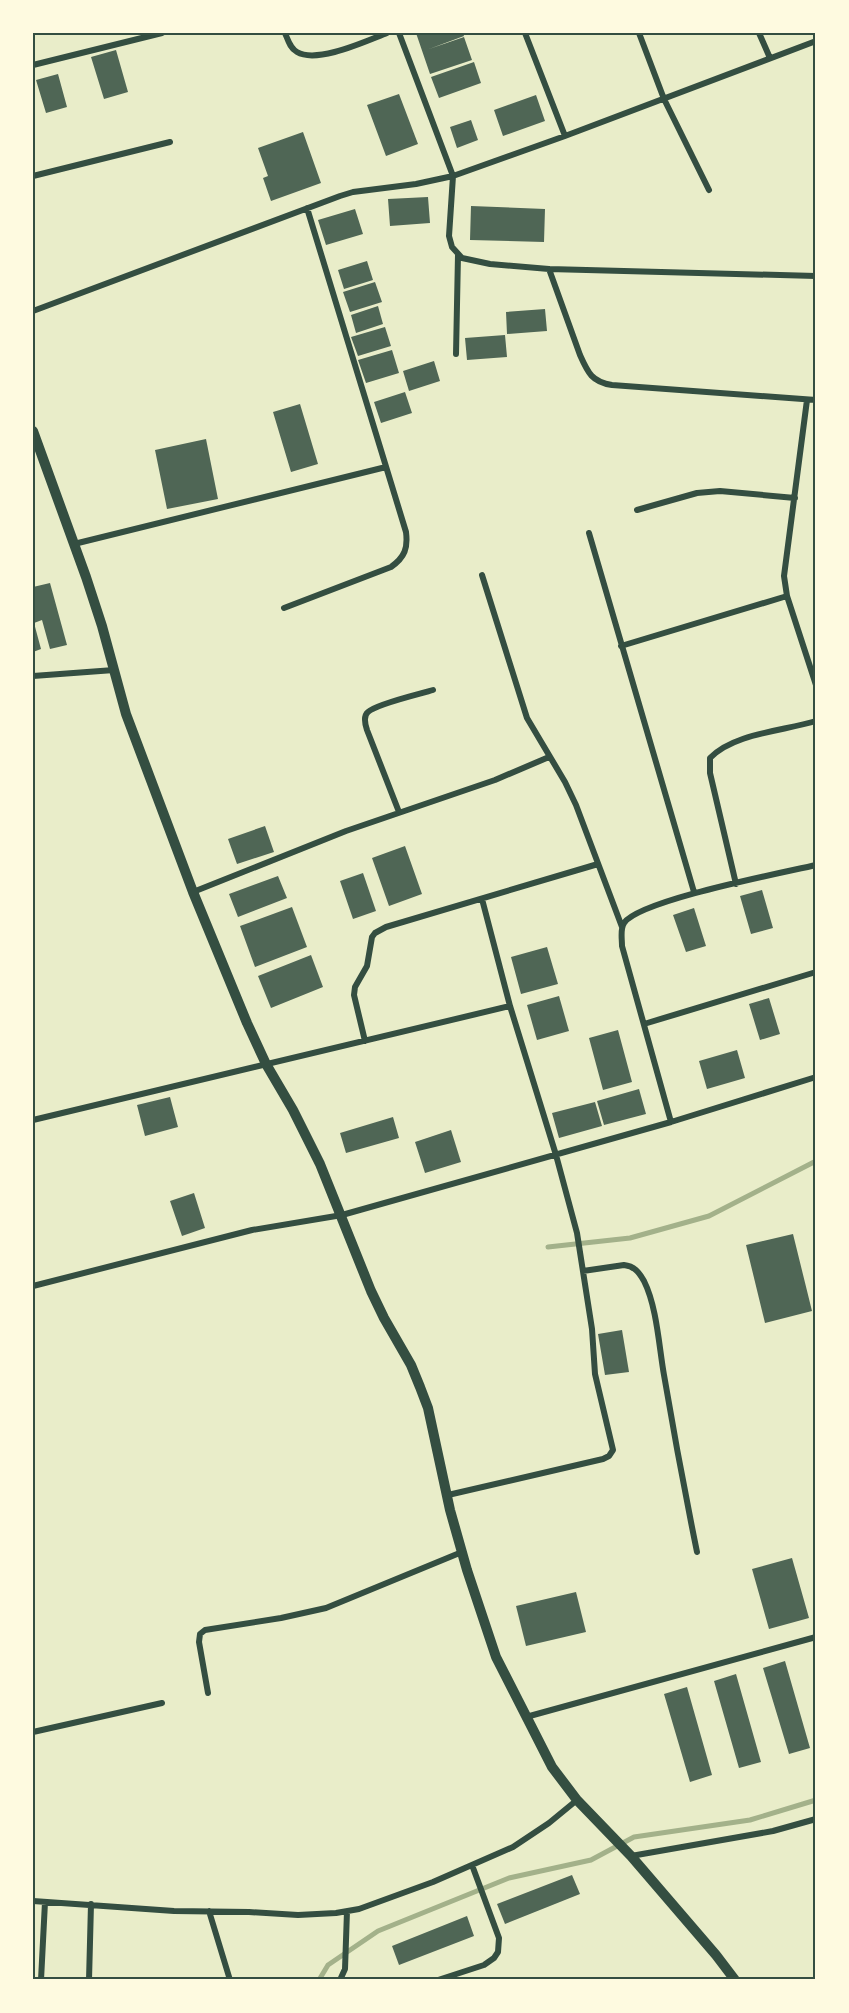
<svg xmlns="http://www.w3.org/2000/svg" width="849" height="2013" font-family="'Libre Baskerville',serif">
  <rect width="100%" height="100%" fill="#e9edc9"/>
  <g fill="none" stroke-linecap="round" stroke-linejoin="round">
    <path stroke="#a3b18a" stroke-width="5" d="M548,1247L630,1238L709,1216L816,1161
      M319,1980L328,1965L378,1931L509,1878L591,1860L634,1837L750,1820L816,1800"/>
  </g>
  <path fill="#4f6655" d="M416,33H463L464,36L429,49L464,37L472,60L430,74Z
    M116,50L128,92L104,99L91,57Z
    M474,62L481,83L439,98L431,77Z
    M58,74L67,107L46,113L36,80Z
    M399,94L418,144L386,156L367,105Z
    M536,95L545,121L503,136L494,110Z
    M471,120L478,140L457,148L450,127Z
    M303,132L321,183L271,201L263,178L268,176L258,148Z
    M428,197L430,223L390,226L388,199Z
    M471,206L545,209L544,242L470,240Z
    M355,209L363,234L326,245L318,220Z
    M367,261L373,280L344,289L338,270Z
    M375,282L382,302L350,312L343,292Z
    M378,306L383,324L356,333L351,315Z
    M545,309L547,331L507,334L506,312Z
    M385,327L391,346L358,356L351,337Z
    M505,335L507,357L467,360L465,338Z
    M392,350L399,373L366,383L358,360Z
    M434,361L440,381L409,391L403,371Z
    M405,392L412,413L381,423L374,402Z
    M300,404L318,464L291,472L273,412Z
    M206,439L218,499L167,509L155,450Z
    M50,583L67,645L50,649L42,620L34,623L41,649L33,652V587Z
    M265,826L274,852L237,864L228,839Z
    M405,846L422,894L389,906L372,858Z
    M363,873L376,911L353,919L340,881Z
    M278,876L287,898L238,917L229,894Z
    M762,890L773,928L751,934L740,896Z
    M292,907L307,947L255,967L240,926Z
    M694,908L706,946L686,952L673,915Z
    M547,947L558,984L521,994L511,957Z
    M311,955L323,987L271,1008L258,976Z
    M559,996L569,1031L537,1040L527,1005Z
    M769,998L780,1034L760,1040L749,1004Z
    M618,1030L632,1082L603,1090L589,1038Z
    M737,1050L745,1078L707,1089L699,1061Z
    M639,1089L646,1114L604,1125L597,1101Z
    M170,1097L178,1127L145,1136L137,1105Z
    M595,1102L602,1126L559,1138L552,1113Z
    M393,1117L399,1138L346,1153L340,1133Z
    M451,1130L461,1162L425,1173L415,1142Z
    M194,1193L205,1228L182,1236L170,1201Z
    M793,1234L812,1311L765,1323L746,1245Z
    M622,1330L629,1372L605,1375L598,1334Z
    M792,1558L809,1618L769,1629L752,1569Z
    M576,1592L586,1632L526,1646L516,1606Z
    M785,1661L810,1748L789,1754L763,1668Z
    M736,1674L761,1762L739,1768L714,1681Z
    M687,1687L712,1775L690,1782L664,1694Z
    M572,1875L580,1894L505,1924L497,1904Z
    M467,1916L474,1936L399,1965L392,1946Z"/>
  <g fill="none" stroke-linecap="round" stroke-linejoin="round">
    <path stroke="#344e41" stroke-width="6" d="M285,33C288,40 290,48 297,52C317,64 366,41 387,33
      M399,33L453,176L449,236L452,247L462,258L490,264L549,269L816,276
      M525,33L565,136
      M639,33L664,99L709,190
      M759,33L770,58
      M33,65L162,33
      M33,176L170,142
      M549,269L580,355C588,373 592,382 612,385L816,400
      M33,311L340,196L353,192L416,184L453,176L565,136L816,41
      M456,354L458,255
      M807,400L784,576L787,596L816,685
      M637,510L697,493L720,491L795,498
      M589,533L694,892
      M74,544L386,467
      M482,575L527,718L565,782L576,805L622,927
      M284,608L391,567C405,557 408,548 406,532L307,208
      M621,646L787,596
      M33,676L114,670
      M399,812L367,730C365,724 363,716 368,712C376,704 420,694 433,690
      M736,884L710,773V758C734,733 784,731 816,721
      M193,892L346,831L495,780L549,757
      M644,1024L816,972
      M365,1041L354,995L355,987L367,966L372,937L375,933L386,927L598,864
      M33,1120L510,1006
      M671,1122L622,946C622,938 620,929 624,923C640,900 782,873 816,865
      M583,1271L624,1265C634,1266 639,1272 644,1281C657,1307 659,1347 664,1375C674,1434 685,1493 697,1552
      M33,1286L252,1230L342,1215L671,1122L816,1077
      M448,1495L603,1459L609,1456L613,1450L595,1374L592,1329L577,1233L556,1155L510,1006L482,899
      M208,1693L199,1642L200,1634L205,1630L281,1618L326,1608L462,1552
      M526,1717L816,1637
      M33,1732L162,1703
      M631,1856L773,1831L816,1819
      M33,1901L174,1911L249,1912L298,1915L336,1913L359,1909L433,1882L513,1847L549,1823L577,1800
      M209,1911L230,1980
      M41,1980L45,1902
      M89,1980L91,1904
      M340,1980L345,1969L347,1911
      M438,1980L484,1965L494,1958L498,1952L499,1938L472,1865"/>
    <path stroke="#344e41" stroke-width="10" d="M33,431L86,577L102,626L126,714L193,892L247,1023L266,1064L293,1110L320,1164L371,1291L384,1318L411,1365L420,1387L428,1408L450,1510L467,1570L496,1657L552,1767L577,1800L631,1856L716,1955L735,1980"/>
  </g>
  <rect width="849" height="2013" fill="none" stroke="#fefae0" stroke-width="69"/>
  <rect x="34" y="34" width="780" height="1944" fill="none" stroke="#344e41" stroke-width="2"/>
</svg>
